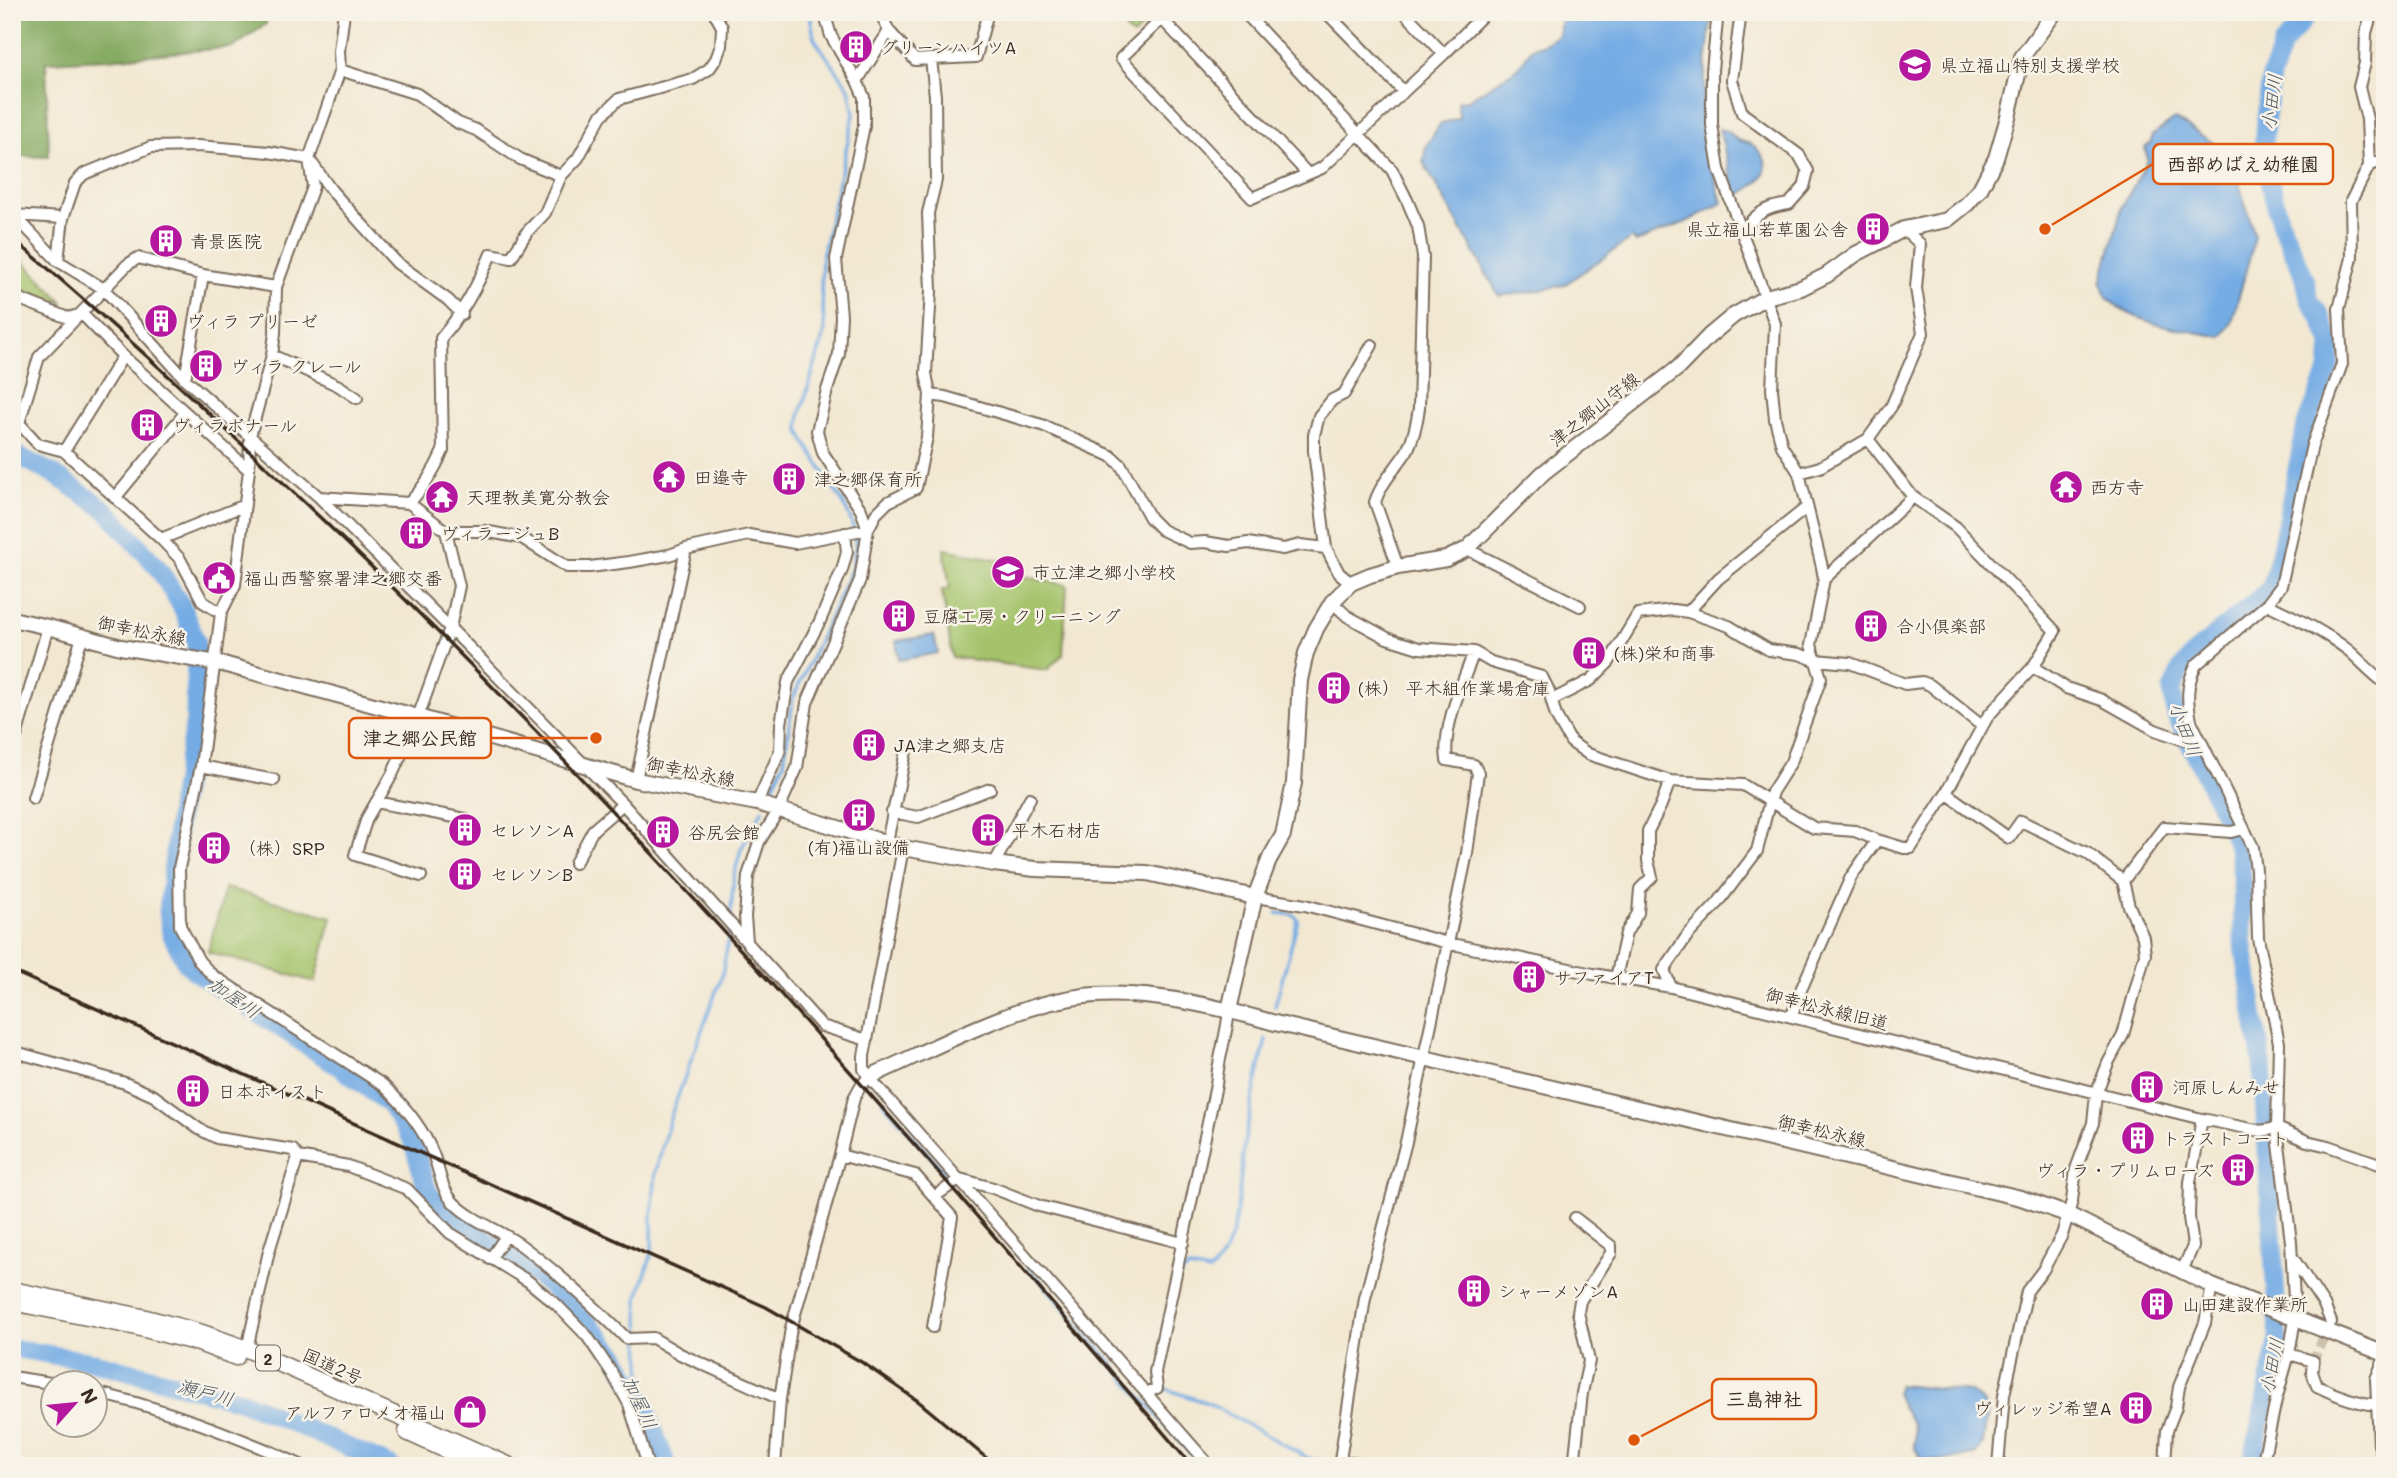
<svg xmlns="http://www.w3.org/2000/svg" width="2397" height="1478" font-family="Mali,'Klee One',sans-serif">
  <rect width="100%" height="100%" fill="#f7f3e8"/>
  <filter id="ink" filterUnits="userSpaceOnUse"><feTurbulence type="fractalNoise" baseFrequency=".0143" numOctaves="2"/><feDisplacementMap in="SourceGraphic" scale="14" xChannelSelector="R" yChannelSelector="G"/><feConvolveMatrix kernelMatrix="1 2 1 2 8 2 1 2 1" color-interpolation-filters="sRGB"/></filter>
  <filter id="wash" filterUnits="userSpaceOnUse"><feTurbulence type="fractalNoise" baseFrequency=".00686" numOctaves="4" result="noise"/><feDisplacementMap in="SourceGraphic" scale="28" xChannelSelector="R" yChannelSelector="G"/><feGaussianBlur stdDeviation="1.57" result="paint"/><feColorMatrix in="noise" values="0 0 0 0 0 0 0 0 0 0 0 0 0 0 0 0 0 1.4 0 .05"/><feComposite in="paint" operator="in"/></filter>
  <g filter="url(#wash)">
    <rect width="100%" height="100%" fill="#f2e8d1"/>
    <path fill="#a4c36a" stroke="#707644" stroke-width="2" d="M1130,12H1160L1133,36L1126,31Z
      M12,250L64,303L12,286Z
      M944,549L1010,562L1009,573L1067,585L1063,654L1047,670L952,657L942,590L950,588Z
      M225,888L332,917L315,982L208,952Z"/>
    <path fill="#83a95e" stroke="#5f6a3e" stroke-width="2" d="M12,12H267L266,24L234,47L108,59L46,62L49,157L15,156L12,164Z"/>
    <path fill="#75ace4" stroke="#586b81" stroke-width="2" d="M1563,12H1712C1708,50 1701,90 1705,128C1707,154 1715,178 1722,203L1686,222L1636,242L1632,238L1564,285L1531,292L1499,296L1423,162L1426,146L1440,124L1459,118L1458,101L1468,100L1518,68L1532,48L1544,44L1558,35Z
      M2175,119L2236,157L2237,176L2255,237L2232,322L2222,337C2191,331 2130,324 2108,298C2105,294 2103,288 2101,283L2122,207L2148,160L2145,148L2151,142L2153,135Z
      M1719,129C1729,130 1731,135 1738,140C1743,142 1750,143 1754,146C1781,170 1756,185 1736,197Z
      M934,635L938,653L899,660L896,641Z
      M1899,1385L1970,1392L1980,1399L1988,1409L1983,1444L1976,1454C1958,1459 1938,1463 1920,1458L1914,1446C1920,1421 1902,1415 1896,1392Z"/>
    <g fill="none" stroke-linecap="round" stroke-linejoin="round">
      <path stroke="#75ace4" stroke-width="3.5" d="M766,802L784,762L793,698L851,571L856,547L852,523L845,506L805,442L799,429L800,415L825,331L821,291L822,257L854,114L849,88L815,40L809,12
        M730,921L734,876L741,849L763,809
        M1275,1006L1298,920L1294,915L1277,913
        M883,1102L953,1182
        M1005,1240L1201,1466
        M1180,1277L1181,1273L1189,1268L1209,1272C1243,1245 1238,1174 1246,1134C1251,1102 1259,1071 1266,1039
        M1164,1353L1162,1380L1166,1389L1208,1403L1308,1458L1339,1465
        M643,1402L638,1297L652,1253V1213L656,1171L670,1118L722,975L730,929"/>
      <path stroke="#75ace4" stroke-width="19" d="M12,453L52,473L106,510L159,569L182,607L196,642L195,721L180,802L168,912L171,933L186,963L197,973L338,1066L389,1104L411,1137L428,1192L444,1210L544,1281L573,1306L616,1355L643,1402L667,1466
        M12,1348L94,1362L242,1401L391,1466
        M2251,1466L2277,1348L2278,1334L2262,1065L2243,941L2242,877L2239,850L2226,817L2176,715L2172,690L2181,669L2199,649L2271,588L2280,554L2306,425L2329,370L2331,344L2321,317L2309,299L2305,278L2280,222L2264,157V134L2271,77L2282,46L2310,12"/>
    </g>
  </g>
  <g filter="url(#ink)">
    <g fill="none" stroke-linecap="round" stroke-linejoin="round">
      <path stroke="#cdc2ad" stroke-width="10" stroke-dasharray="10 5" stroke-linecap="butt" d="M2313,1361L2329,1325"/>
      <g stroke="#7b6c5d" stroke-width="14">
        <path id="minor" d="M344,12L339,51L340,70L309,159L313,187L276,287L275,333L272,355L250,436L249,470L235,585L221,613L201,766L179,868L180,926L199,961L212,975L383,1085C404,1105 423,1127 433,1154C440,1171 441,1190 454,1203C473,1222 501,1230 522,1246C560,1274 594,1306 627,1339L653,1338L680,1354L780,1399
          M714,12L722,27L721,46L716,59L709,69L693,79L619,99L601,116L578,158L561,176L545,213L527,232L511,258L491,254C478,285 463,313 441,338L443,451C434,471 424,488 409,503L446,531H484L522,538L567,567H590L629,562L669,555L686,549L749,535L795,543L868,529
          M824,12L831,36L857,81L864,97V126L836,259L841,316L839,354L827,390L817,431L823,453L861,510L868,529
          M1169,12L1121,58L1252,198L1322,168L1444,54L1486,12
          M1244,12L1392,170L1407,200L1418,226L1423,257L1419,408C1417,423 1414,437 1407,451C1396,468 1381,483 1375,502L1398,567
          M1326,12L1403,91
          M1404,12L1444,54
          M1741,12L1732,80L1742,113L1799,155L1808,171L1804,187L1789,204C1766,207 1757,213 1742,231
          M1162,19L1308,174
          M931,59L976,57L988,12
          M340,70L417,94L458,123L476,130L520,159L561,176
          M857,81L889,31
          M2369,166L2385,159
          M13,215L63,218
          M14,215L58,261L104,289L185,379L319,497L450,628L623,804L822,1026L867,1040
          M1904,229L1920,244L1916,288L1923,333L1891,407L1868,439L1913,497
          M58,261L63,218L75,183L84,174L151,147L198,146L269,152L309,159L331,190L397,263L448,300L462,314
          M12,296L68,318L82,314L123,356L249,470
          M272,355L339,386L357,398
          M185,379L203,275
          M930,395L945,397L1042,425L1111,456L1121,465L1150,518L1162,530L1190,543L1205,542L1229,546L1248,543L1283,549L1300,545L1326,548L1339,573L1351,583
          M15,422L19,423L38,444L64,451L161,539L180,559L203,602L221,613
          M19,423L39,357L127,265L138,258L203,275L276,287
          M64,451L123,356
          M1799,473L1820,467L1868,439
          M319,497L409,503
          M115,498L185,413
          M161,539L245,505
          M1326,548L1314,451V435L1319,416L1332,400L1344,394L1372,345
          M1467,549L1580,606
          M1332,602L1347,616L1387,638L1419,648L1474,652L1491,662L1542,677L1549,691L1556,716L1571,742L1588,754L1670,781L1743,785L1814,828L1855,831L1877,840L1904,848H1911L1946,793L1988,716L2033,667L2055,631L1956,527L1913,497L1824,579
          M2267,604C2296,618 2323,631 2348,650C2361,661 2371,673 2385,683
          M1688,612L1718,579L1806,508
          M2033,667L2066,688L2102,700L2155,730L2184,740L2200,742
          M1552,700L1591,680L1609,662L1638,614L1673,610L1688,612L1729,626L1769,650L1799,654L1815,660L1850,663L1905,684L1922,682L1930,685L1982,726
          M12,750L48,627
          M201,766L274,780
          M636,780L686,549
          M1946,793L2009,838L2021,821L2087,853L2123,881L2129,906L2143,937L2145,954L2123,1035L2108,1063L2096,1094L2093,1123L2076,1169L2072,1201L2062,1235L2043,1270L2027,1291L2004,1395L1998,1466
          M33,798L82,637
          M376,802L465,819
          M757,803L780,751L781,724L788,682L820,621L842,570L847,552L845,533
          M892,812L918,817L990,789
          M887,842L906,751
          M903,848L864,1056V1069L869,1077L1210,1466
          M575,863L593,830L623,804
          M994,864L1030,798
          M421,876L355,855L367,818L392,775L418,717L450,628L459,586L446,531
          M2123,881L2164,827L2231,832L2243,829
          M1255,897L1305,905L1448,943L1593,974L1671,987L2202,1119L2261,1131L2277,1128L2307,1141L2328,1146L2385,1166
          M747,941L745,917L748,876L759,842L778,811L797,768L807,703L860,580L868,529L876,514L888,502L916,488L927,437L930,395L926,373L931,291L928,213L936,180L935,96L931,59L915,60L889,31L884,21L888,12
          M1616,978L1626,933L1638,913L1640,889L1652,877L1648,861V831L1661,805L1670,781
          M1671,987L1664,970L1687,936L1718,903L1757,851L1772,792L1791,762L1821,678L1811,645L1824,579L1822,567L1799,473L1782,446L1775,419L1772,389L1775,324L1719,169L1712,125V70L1718,12
          M1792,1016L1800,992L1851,877L1877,840
          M12,1051L125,1083L154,1096L199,1129L217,1138L293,1150L298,1157L348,1166L407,1189L450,1233L528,1281L556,1304L587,1336L612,1373L629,1404L648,1466
          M840,1155L915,1175L952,1217L933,1327
          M934,1197L960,1179L993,1188L1039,1206L1183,1243
          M2293,1258L2324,1305L2331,1322
          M490,1259L506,1236
          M2182,1271L2193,1246L2189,1217L2190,1182L2202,1119
          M247,1349L269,1251L298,1157
          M2289,1354L2313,1361L2312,1372L2317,1386C2335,1395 2357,1403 2377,1405
          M2385,1357L2376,1379L2379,1445L2385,1462
          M12,1377L57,1384
          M94,1392C167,1409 235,1435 303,1466
          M1146,1393L1157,1388L1155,1372L1216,1085C1218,1059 1227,1035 1229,1010
          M775,1466L780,1399L791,1328L840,1155L854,1098L860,1087L869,1077
          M1377,1466L1340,1460L1365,1298L1406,1142L1467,853L1478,773L1474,765L1447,760C1442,727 1463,682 1474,652
          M1574,1466L1582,1393L1589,1361L1578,1312L1580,1301L1611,1253V1246L1575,1218
          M2165,1466L2167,1430L2176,1407L2179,1387L2205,1323L2212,1286
          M2262,1466L2276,1400L2289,1354L2295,1319L2291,1242L2277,1128L2279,1043L2258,938L2256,870L2253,847L2191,721C2187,700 2186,685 2196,665L2267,604L2281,586L2312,445L2342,364L2339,309L2352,258L2351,201L2369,166L2367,119L2359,87L2365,63L2366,33L2372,12"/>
      </g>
      <g stroke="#7b6c5d" stroke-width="18">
        <path id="major" d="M12,619L48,627L121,647L223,664L418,717L636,780L757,803L903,848L994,864L1035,869L1147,873L1255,897
          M1229,1010L1255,897L1270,858L1283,835L1294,783L1300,680L1306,653L1316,629L1332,602L1351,583L1370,575L1398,567L1446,559L1467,549L1543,473L1678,368L1709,336L1733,316L1766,297L1801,288L1827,275L1856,254L1904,229L1947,220L1967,204L1980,189L1996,158L2008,117L2022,57L2055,12
          M869,1077C937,1047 1021,1000 1095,995C1153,991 1220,1007 1275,1023L2021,1198L2069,1215L2212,1286L2385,1354"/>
      </g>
      <g stroke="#7b6c5d" stroke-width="19">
        <path id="highway" d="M12,1290L142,1317L202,1333L247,1349L510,1466
          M12,1302L137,1327L199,1343L236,1357
          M407,1432L481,1466"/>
      </g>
      <use href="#minor" stroke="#fff" stroke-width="10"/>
      <use href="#major" stroke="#fff" stroke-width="14"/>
      <use href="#highway" stroke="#fff" stroke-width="16"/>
      <path stroke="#3b2a1e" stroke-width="3.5" d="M12,238C109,319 200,405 292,491C615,793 904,1130 1192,1466
        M12,971L766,1307L863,1363L918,1401L996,1466"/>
    </g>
  </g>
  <defs>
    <g id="building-disc" transform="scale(1.75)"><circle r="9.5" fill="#b5179e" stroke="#f7f3e8"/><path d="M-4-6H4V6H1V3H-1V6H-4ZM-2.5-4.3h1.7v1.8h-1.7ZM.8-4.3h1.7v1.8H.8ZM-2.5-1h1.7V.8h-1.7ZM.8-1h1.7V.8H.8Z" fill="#fff"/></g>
    <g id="school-disc" transform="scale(1.75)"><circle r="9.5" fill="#b5179e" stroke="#f7f3e8"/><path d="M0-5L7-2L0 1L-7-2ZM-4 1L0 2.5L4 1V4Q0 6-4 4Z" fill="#fff"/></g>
    <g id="temple-disc" transform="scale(1.75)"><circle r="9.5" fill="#b5179e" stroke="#f7f3e8"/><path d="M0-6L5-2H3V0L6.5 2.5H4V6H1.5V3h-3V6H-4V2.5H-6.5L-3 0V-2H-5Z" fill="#fff"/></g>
    <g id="civic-disc" transform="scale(1.75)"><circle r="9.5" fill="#b5179e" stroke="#f7f3e8"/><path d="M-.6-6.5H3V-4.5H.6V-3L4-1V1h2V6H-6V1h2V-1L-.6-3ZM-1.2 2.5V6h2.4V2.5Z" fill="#fff"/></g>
    <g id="shop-disc" transform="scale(1.75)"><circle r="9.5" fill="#b5179e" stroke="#f7f3e8"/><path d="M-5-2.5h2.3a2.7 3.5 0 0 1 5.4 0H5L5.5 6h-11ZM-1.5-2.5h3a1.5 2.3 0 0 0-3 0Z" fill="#fff"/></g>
  </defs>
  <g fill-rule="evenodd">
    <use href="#building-disc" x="856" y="47"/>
    <use href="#school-disc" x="1915" y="65"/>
    <use href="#building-disc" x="1873" y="229"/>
    <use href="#building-disc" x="166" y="241"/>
    <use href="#building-disc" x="161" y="321"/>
    <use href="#building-disc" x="206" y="366"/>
    <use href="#building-disc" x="147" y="425"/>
    <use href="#temple-disc" x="669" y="477"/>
    <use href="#building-disc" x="789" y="479"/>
    <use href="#temple-disc" x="2066" y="487"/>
    <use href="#temple-disc" x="442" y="497"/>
    <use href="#building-disc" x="416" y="533"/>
    <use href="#school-disc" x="1008" y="572"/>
    <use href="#civic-disc" x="219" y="578"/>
    <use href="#building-disc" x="899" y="616"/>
    <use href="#building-disc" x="1871" y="626"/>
    <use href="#building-disc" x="1589" y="653"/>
    <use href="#building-disc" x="1334" y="688"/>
    <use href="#building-disc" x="869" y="745"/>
    <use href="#building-disc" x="859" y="815"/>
    <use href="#building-disc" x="465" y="830"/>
    <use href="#building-disc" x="988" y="830"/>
    <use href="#building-disc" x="663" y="832"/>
    <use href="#building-disc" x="214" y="848"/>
    <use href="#building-disc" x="465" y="874"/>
    <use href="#building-disc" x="1529" y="977"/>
    <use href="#building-disc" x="2147" y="1087"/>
    <use href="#building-disc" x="193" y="1091"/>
    <use href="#building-disc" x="2138" y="1138"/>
    <use href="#building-disc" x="2238" y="1170"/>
    <use href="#building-disc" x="1474" y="1291"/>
    <use href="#building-disc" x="2157" y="1304"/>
    <use href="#building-disc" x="2136" y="1408"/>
    <use href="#shop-disc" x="470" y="1412"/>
  </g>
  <g text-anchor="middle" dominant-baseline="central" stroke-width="5" stroke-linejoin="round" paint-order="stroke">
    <rect fill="#f7f3e8" stroke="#73665b" stroke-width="2" x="256" y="1345.5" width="24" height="25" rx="5"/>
    <g font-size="16" font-weight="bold" fill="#3b2a1e">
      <text x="268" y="1358">2</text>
    </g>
    <g font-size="18" fill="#3b2a1e" stroke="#f7f3e8" text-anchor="start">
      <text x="880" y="47">グリーンハイツA</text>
      <text x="1940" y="65">県立福山特別支援学校</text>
      <text x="1848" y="229" text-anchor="end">県立福山若草園公舎</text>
      <text x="190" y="241">青景医院</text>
      <text x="186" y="321">ヴィラ プリーゼ</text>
      <text x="230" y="366">ヴィラ クレール</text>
      <text x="172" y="425">ヴィラボナール</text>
      <text x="694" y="477">田邉寺</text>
      <text x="814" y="479">津之郷保育所</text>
      <text x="2090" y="487">西方寺</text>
      <text x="466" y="497">天理教美寛分教会</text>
      <text x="440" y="533">ヴィラージュB</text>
      <text x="1032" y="572">市立津之郷小学校</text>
      <text x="244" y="578">福山西警察署津之郷交番</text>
      <text x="923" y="616">豆腐工房・クリーニング</text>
      <text x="1896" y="626">合小倶楽部</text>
      <text x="1614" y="653">(株)栄和商事</text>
      <text x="1358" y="688">(株） 平木組作業場倉庫</text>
      <text x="894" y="745">JA津之郷支店</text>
      <text x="490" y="830">セレソンA</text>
      <text x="1012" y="830">平木石材店</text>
      <text x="688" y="832">谷尻会館</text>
      <text x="859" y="847" text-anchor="middle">(有)福山設備</text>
      <text x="238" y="848">（株）SRP</text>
      <text x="490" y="874">セレソンB</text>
      <text x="1554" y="977">サファイアT</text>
      <text x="2172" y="1087">河原しんみせ</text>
      <text x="218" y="1091">日本ホイスト</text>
      <text x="2162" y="1138">トラストコート</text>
      <text x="2214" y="1170" text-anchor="end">ヴィラ・プリムローズ</text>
      <text x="1498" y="1291">シャーメゾンA</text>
      <text x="2182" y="1304">山田建設作業所</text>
      <text x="2112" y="1408" text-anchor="end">ヴィレッジ希望A</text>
      <text x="446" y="1412" text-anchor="end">アルファロメオ福山</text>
    </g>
    <g font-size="18" fill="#3b2a1e" stroke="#f7f3e8">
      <text transform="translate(1594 409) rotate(-38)">津之郷山守線</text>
      <text transform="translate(142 630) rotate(11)">御幸松永線</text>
      <text transform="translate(691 771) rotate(11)">御幸松永線</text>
      <text transform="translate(1827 1008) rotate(14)">御幸松永線旧道</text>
      <text transform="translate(1822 1130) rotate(13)">御幸松永線</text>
      <text transform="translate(333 1366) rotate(24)">国道2号</text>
    </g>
    <g font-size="19" font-style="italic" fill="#4f5863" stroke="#f7f3e8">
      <text transform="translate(2271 102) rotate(-83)">小田川</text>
      <text transform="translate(2186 729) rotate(69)">小田川</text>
      <text transform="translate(235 997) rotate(35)">加屋川</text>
      <text transform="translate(2271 1366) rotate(-79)">小田川</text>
      <text transform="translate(206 1392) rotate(15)">瀬戸川</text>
      <text transform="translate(640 1402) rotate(65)">加屋川</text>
    </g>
  </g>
  <path fill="none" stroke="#df570d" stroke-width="2.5" d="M2045 229L2153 164M596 738L491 738M1634 1440L1712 1399"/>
  <g fill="#df570d" stroke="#f7f3e8" stroke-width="2.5">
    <circle cx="2045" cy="229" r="7"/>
    <circle cx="596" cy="738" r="7"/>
    <circle cx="1634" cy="1440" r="7"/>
  </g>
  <g fill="#f7f3e8" stroke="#df570d" stroke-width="2.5">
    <rect x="2153" y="144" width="180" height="40" rx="7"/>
    <rect x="349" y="718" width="142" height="40" rx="7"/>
    <rect x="1712" y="1379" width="104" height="40" rx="7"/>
  </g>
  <g font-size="19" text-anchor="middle" font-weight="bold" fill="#3b2a1e">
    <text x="2243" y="171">西部めばえ幼稚園</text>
    <text x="420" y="745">津之郷公民館</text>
    <text x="1764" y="1406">三島神社</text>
  </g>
  <rect width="2397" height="1478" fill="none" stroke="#f7f3e8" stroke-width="42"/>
  <g transform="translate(74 1404) rotate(63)"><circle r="33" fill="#f7f3e8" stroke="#aca397" stroke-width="2"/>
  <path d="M0-5L12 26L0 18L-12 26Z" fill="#b5179e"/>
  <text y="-10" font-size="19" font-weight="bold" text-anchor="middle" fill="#3b2a1e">N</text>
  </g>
</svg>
